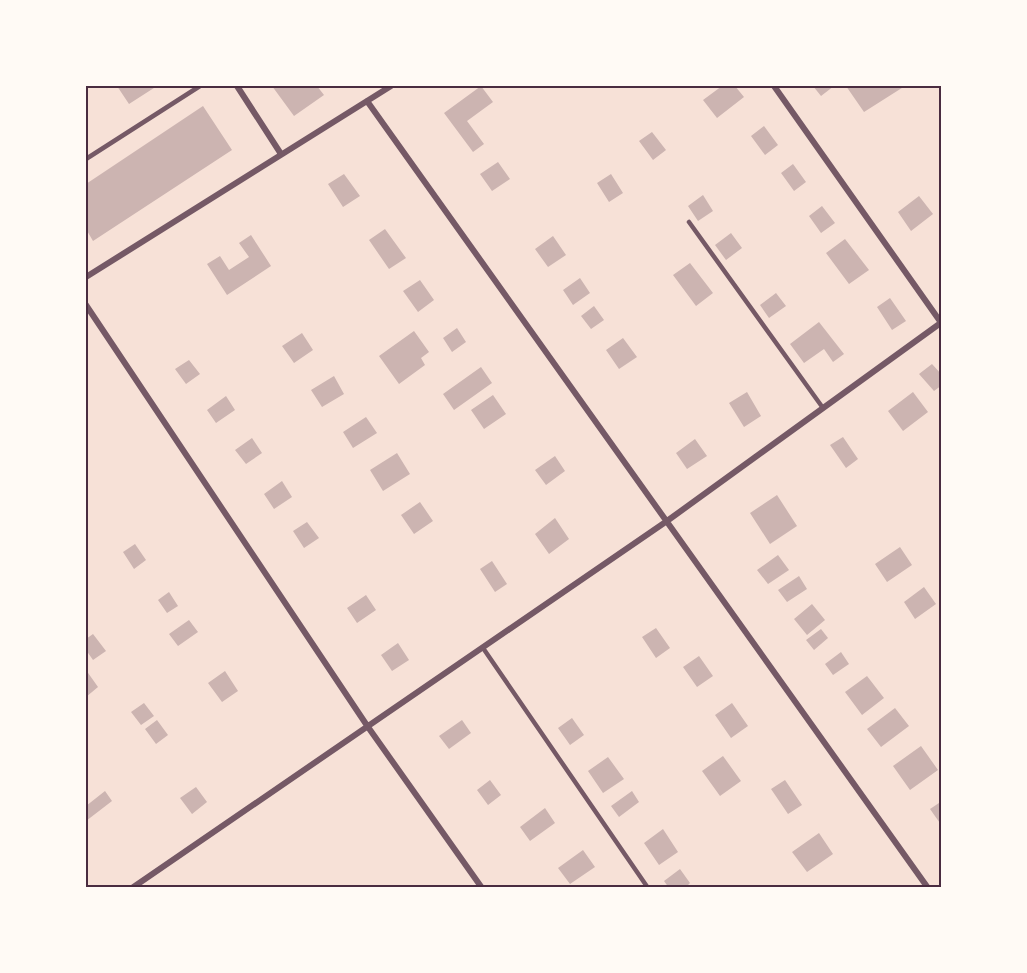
<svg xmlns="http://www.w3.org/2000/svg" width="1027" height="973" font-family="Montserrat,sans-serif">
  <rect width="100%" height="100%" fill="#f7e1d7"/>
  <path fill="#ccb4b1" d="M117,86H157L129,104Z
    M272,86H317L324,95L294,116Z
    M481,86L493,102L467,121L484,144L473,152L444,113Z
    M722,86H735L744,97L717,118L703,100Z
    M813,86H834L821,96Z
    M846,86H905L864,112Z
    M203,106L232,150L93,241L86,229V184Z
    M764,126L778,145L765,155L751,136Z
    M652,132L666,150L653,160L639,141Z
    M498,162L510,179L492,191L480,174Z
    M793,164L806,182L794,191L781,173Z
    M344,174L360,196L343,207L328,184Z
    M611,174L623,193L609,202L597,183Z
    M703,195L713,211L698,221L688,206Z
    M919,196L933,214L911,231L898,212Z
    M822,206L835,223L821,233L809,216Z
    M385,229L406,258L389,269L369,240Z
    M731,233L742,248L726,260L715,245Z
    M251,235L271,266L227,295L207,264L220,256L229,270L249,257L239,243Z
    M553,236L566,255L548,267L535,249Z
    M845,239L869,270L849,284L826,253Z
    M690,263L713,293L696,306L673,275Z
    M580,278L590,293L573,305L563,290Z
    M420,280L434,300L418,312L403,291Z
    M776,293L786,306L769,318L760,305Z
    M890,298L906,321L892,330L877,307Z
    M594,306L604,320L591,329L581,316Z
    M819,322L844,354L833,362L824,349L804,363L790,344Z
    M457,328L466,342L452,352L443,338Z
    M414,331L429,352L421,358L425,365L399,384L379,356Z
    M302,333L313,350L294,363L282,346Z
    M623,338L637,357L619,369L606,350Z
    M189,360L200,374L186,384L175,369Z
    M932,364L942,375V385L934,391L919,374Z
    M481,367L492,383L454,410L443,394Z
    M334,376L344,394L322,407L311,390Z
    M747,392L761,416L744,427L729,403Z
    M913,392L928,412L903,431L888,411Z
    M493,395L506,414L484,429L471,410Z
    M226,396L235,410L216,423L207,410Z
    M366,417L377,433L353,448L343,432Z
    M843,437L858,459L846,468L830,445Z
    M252,438L262,453L246,464L235,450Z
    M695,439L707,456L687,469L676,453Z
    M397,453L410,474L383,491L370,470Z
    M555,456L565,471L546,485L535,470Z
    M282,481L292,497L274,509L264,494Z
    M777,495L797,526L770,544L750,513Z
    M420,502L433,521L414,534L401,515Z
    M555,518L569,539L549,554L535,534Z
    M307,522L319,538L304,548L293,531Z
    M135,544L146,560L134,569L123,552Z
    M900,547L912,565L887,582L875,564Z
    M778,555L789,570L768,584L757,570Z
    M492,561L507,584L495,592L480,569Z
    M799,576L807,589L787,602L778,590Z
    M924,587L936,604L915,619L904,602Z
    M169,592L178,606L167,613L158,600Z
    M366,595L376,610L357,623L347,608Z
    M812,604L825,620L807,635L794,619Z
    M189,620L198,632L178,646L169,634Z
    M656,628L670,648L656,658L642,637Z
    M821,629L828,638L814,650L806,640Z
    M93,634L106,651L93,660L86,650V639Z
    M398,643L409,660L392,671L381,655Z
    M841,652L849,664L833,675L825,664Z
    M699,656L713,676L697,687L683,667Z
    M86,670L98,687L86,697Z
    M225,671L238,691L222,702L208,683Z
    M867,676L884,698L862,715L845,692Z
    M144,703L154,716L141,725L131,712Z
    M732,703L748,726L731,738L715,715Z
    M895,708L909,726L881,747L867,729Z
    M572,718L584,735L570,745L558,728Z
    M157,720L168,735L156,744L145,729Z
    M462,720L471,733L449,749L439,736Z
    M921,746L938,770L910,790L893,766Z
    M723,756L741,781L720,796L702,771Z
    M608,757L624,779L603,793L588,771Z
    M490,780L501,795L488,805L477,790Z
    M785,780L802,805L788,814L771,789Z
    M196,787L207,802L192,814L180,798Z
    M105,791L112,801L86,821V806Z
    M632,791L639,802L619,817L611,806Z
    M942,801V826L930,809Z
    M545,808L555,823L530,841L520,827Z
    M663,829L678,852L659,865L644,843Z
    M819,833L833,854L807,872L792,852Z
    M583,850L595,867L570,884L558,868Z
    M680,869L690,883L685,888H669L664,881Z"/>
  <g fill="none" stroke-linecap="round" stroke-linejoin="round">
    <path stroke="#755966" stroke-width="4.5" d="M86,159L200,86
      M689,222L823,408
      M483,648L648,888"/>
    <path stroke="#755966" stroke-width="6" d="M237,86L281,154
      M774,86L942,324
      M367,101L928,888
      M86,277L391,86
      M86,305L368,727L482,888
      M132,888L667,521L942,322"/>
  </g>
  <rect width="1027" height="973" fill="none" stroke="#fffaf5" stroke-width="174"/>
  <rect x="87" y="87" width="853" height="799" fill="none" stroke="#4a2c40" stroke-width="2"/>
</svg>
